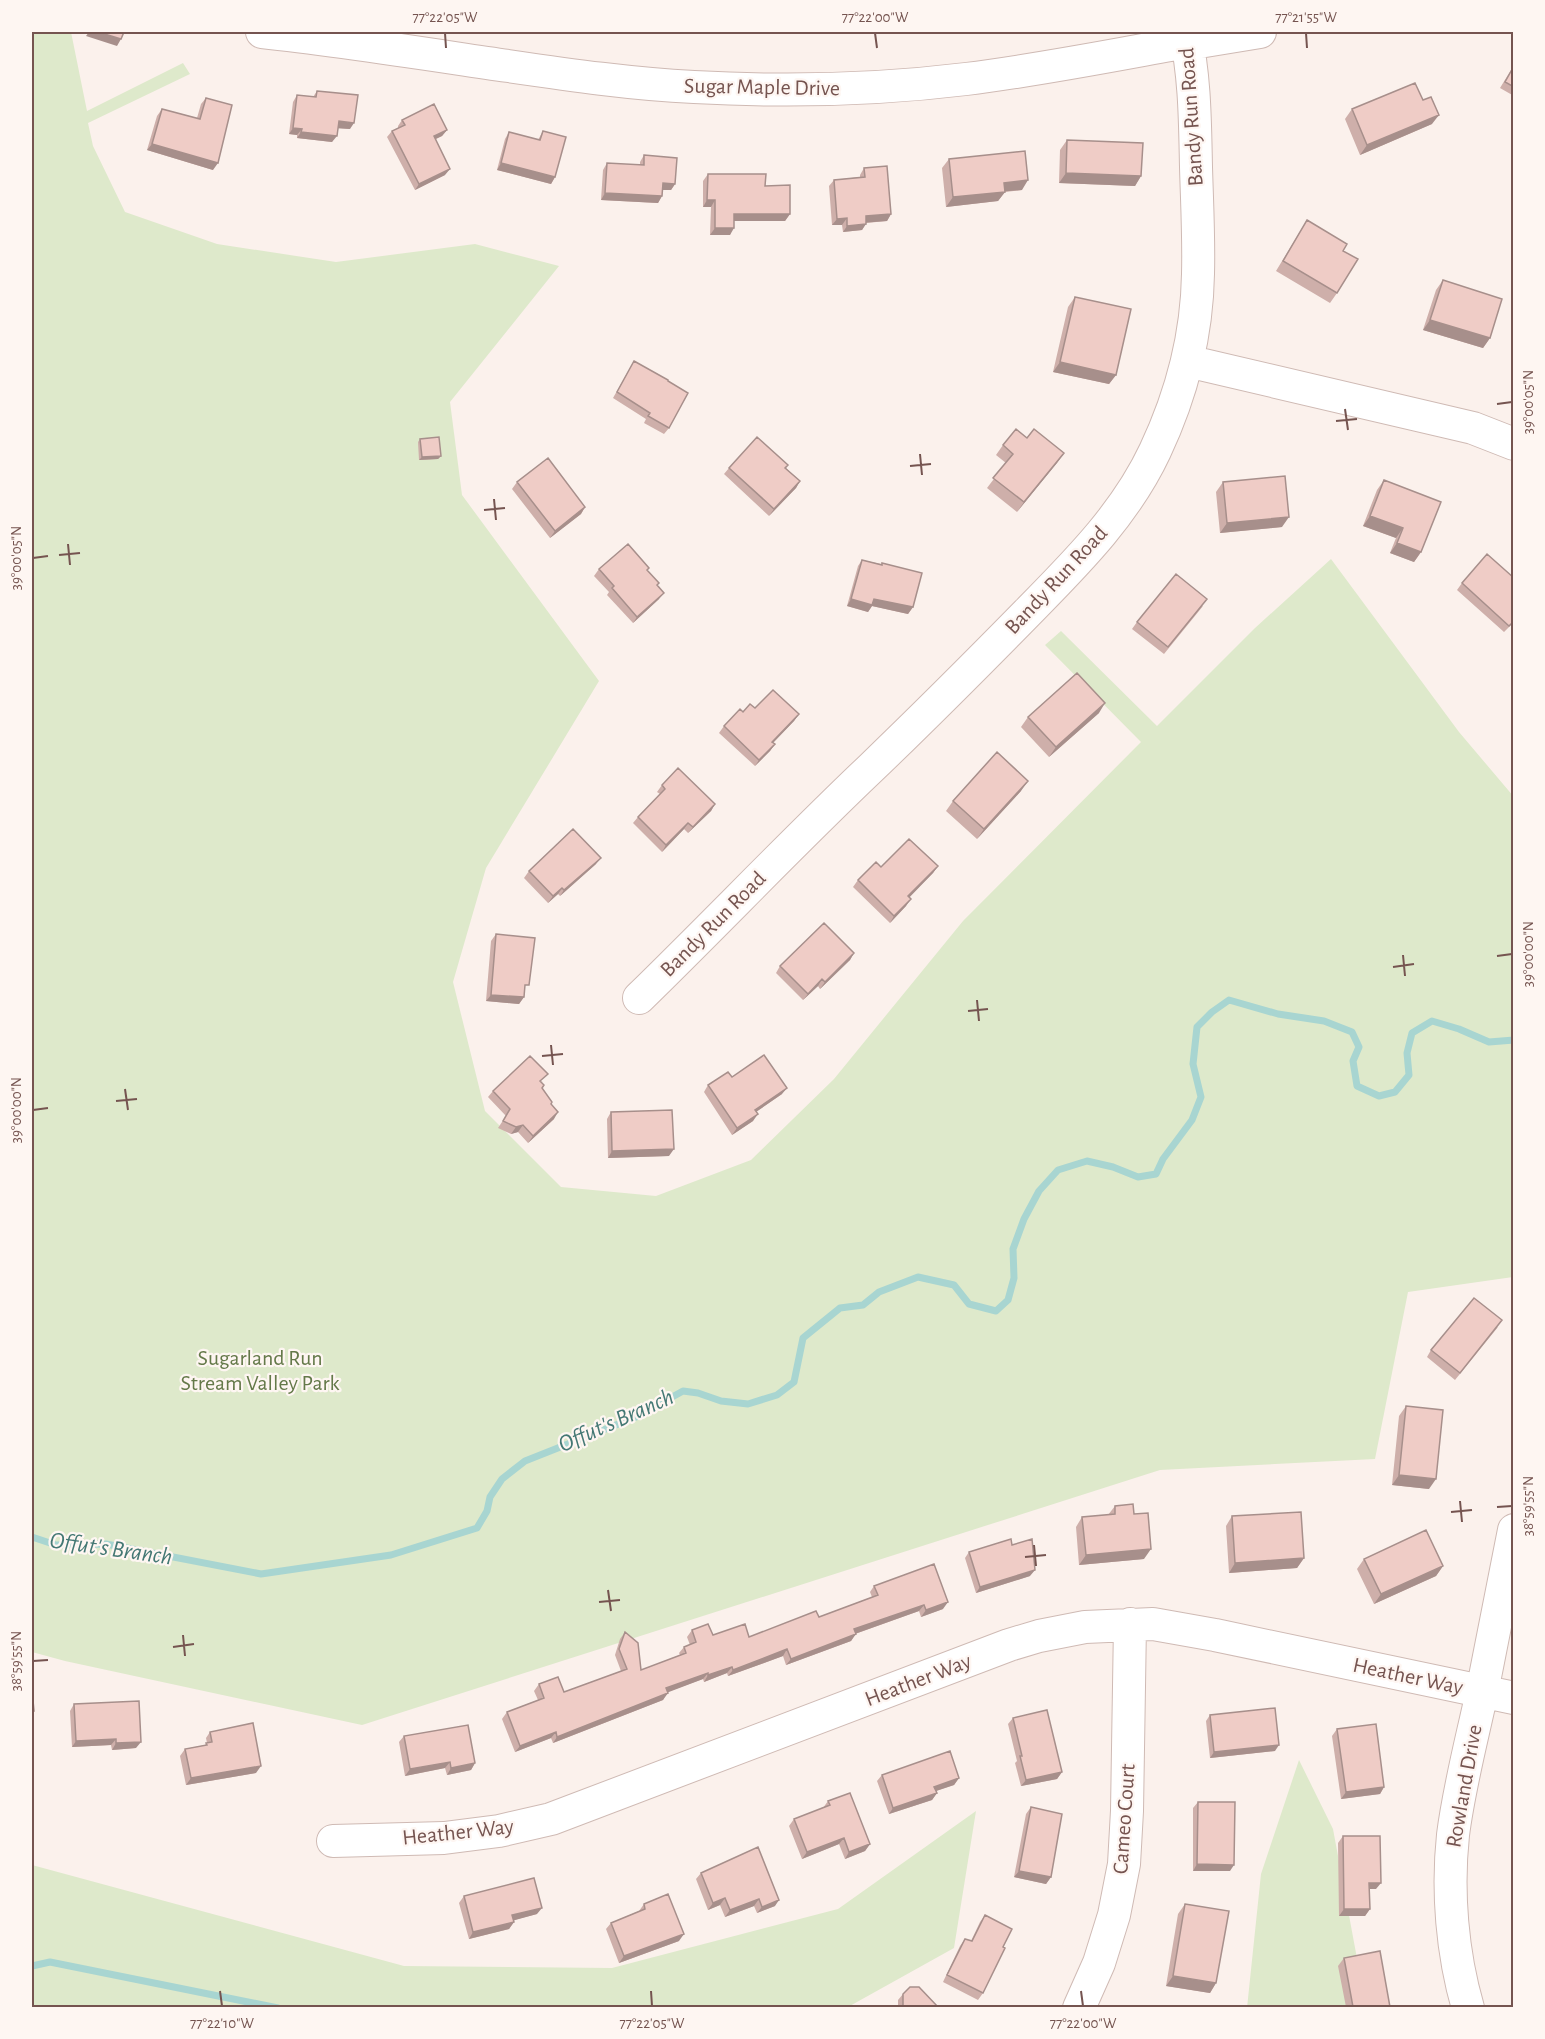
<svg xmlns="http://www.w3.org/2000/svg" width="1545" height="2039" font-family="'Alegreya Sans',sans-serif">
  <rect width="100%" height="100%" fill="#fbf1ec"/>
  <path fill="#dee9cb" d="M32,32H71L87,111L183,63L190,74L88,123L93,146L125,212L217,244L336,262L475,244L559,266L450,402L462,495L599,681L486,868L453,982L485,1111L561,1187L656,1196L751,1160L834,1079L963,921L1141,742L1045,645L1061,631L1157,726L1255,628L1331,559L1459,732L1514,797L1513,1277L1408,1292L1375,1459L1160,1470L362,1725L65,1661L32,1652Z
    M1299,1760L1333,1829L1366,2007L1247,2008L1261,1874Z
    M976,1811L954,1948L848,2007H32V1865L404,1966L612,1968L838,1909Z"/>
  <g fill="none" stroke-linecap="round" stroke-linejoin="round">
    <path stroke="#a8d5d1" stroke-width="7" d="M32,1537L56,1545L106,1544L261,1574L391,1555L477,1528L487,1511L490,1497L502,1479L525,1461L636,1417L683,1391L698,1393L721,1401L748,1404L777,1395L794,1382L803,1338L840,1308L863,1305L879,1292L918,1277L954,1285L969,1304L996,1311L1008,1300L1014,1278L1013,1249L1024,1219L1039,1191L1058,1170L1087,1161L1113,1167L1138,1177L1156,1174L1163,1159L1192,1120L1201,1097L1193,1064L1197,1027L1212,1012L1229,1000L1278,1014L1324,1021L1352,1032L1359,1047L1353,1061L1357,1086L1379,1096L1395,1092L1409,1075L1407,1053L1412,1033L1432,1021L1459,1029L1489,1042L1514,1040
      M32,1966L50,1962L278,2008"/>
    <g stroke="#cfbab4" stroke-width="34">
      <path id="minor" d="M262,32C345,41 426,54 508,66C570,75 632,84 694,87C784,92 876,90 966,79C1040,70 1114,55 1187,42L1205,41L1260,32
        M1187,361L1473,428L1514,444
        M639,998C717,922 792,843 871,768C924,717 975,666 1027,613C1075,564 1125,515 1155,451C1181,396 1197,336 1198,274C1199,239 1197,203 1196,167C1195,122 1195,76 1185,32
        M333,1841L444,1838L499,1831L551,1819L1009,1645L1039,1636L1085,1627L1153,1624L1215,1635L1514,1698
        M1079,2008L1099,1963L1114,1915L1124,1864L1127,1811L1130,1624
        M1468,2008C1452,1953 1447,1891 1453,1835C1459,1787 1472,1739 1482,1692C1493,1638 1503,1584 1514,1530"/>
    </g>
    <use href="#minor" stroke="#fff" stroke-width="32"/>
  </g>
  <path fill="#ceafaa" d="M1514,65V96L1500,88Z
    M317,91L350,129L338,128L332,142L297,138V135L289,134L293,102L297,95L313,97Z
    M206,98L213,170L147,150L157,116L162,109L197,118L201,104Z
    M1352,109L1432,124L1360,155L1345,119Z
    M402,120L447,130L442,136L436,139L445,175L415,190L387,137L392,131L398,128V126Z
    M543,131L555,177L551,184L497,170L505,139L509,132L538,140Z
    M1067,140L1141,176L1135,186L1059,183L1060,150Z
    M644,155L675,184L671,190H663L662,196L658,203L601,200L603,170L607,163L640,165V162Z
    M949,159L1022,190L1005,192L998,201L946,207L942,168Z
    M864,168L891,214L887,221L866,223L862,230L843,232L842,225H832L829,186L834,180L860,177V175Z
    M708,174L765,186L790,214L785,221H734L730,235H710L711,207H703V181Z
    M1307,220L1343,251L1337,293L1330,303L1276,271Z
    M1443,280L1490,338L1483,348L1423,330L1436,290Z
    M1075,297L1116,375L1109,384L1053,372L1068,307Z
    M634,361L669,428L664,434L644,423L646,419L613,398Z
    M1027,438L1064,453L1017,512L987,488L1006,463L996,455L1003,445Z
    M420,439L441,456L438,459L419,460L418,442Z
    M788,465L786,468L800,481L796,488L769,516L724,474L729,468Z
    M1384,480L1421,552L1414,562L1390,553L1396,538L1363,526L1377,490Z
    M517,482L585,507L581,514L550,538L512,489Z
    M1223,482L1282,527L1220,533L1216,492Z
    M862,560L881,564L882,563L913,607L908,614L872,606L868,612L847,606L858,566Z
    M649,568L647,570L658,585L659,599L633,623L607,595L609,592L594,576L599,569Z
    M1462,583L1514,622L1504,632L1457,590Z
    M1203,606L1164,654L1132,629L1137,622Z
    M755,708L799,714L794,721L773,743L775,744L770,751L755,766L719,733L724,726L743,712Z
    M1099,713L1049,757L1021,727L1028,717Z
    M662,785L715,804L711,811L688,833L684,829L662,852L633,823L638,817L660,794L657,792Z
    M1021,791L977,839L946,811L953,801Z
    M596,864L560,896L558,894L548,903L524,878L529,871Z
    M938,866L933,873L909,897L906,906L890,923L853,887L858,880L881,867Z
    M496,934L524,992V997L519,1004L486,1001L491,941Z
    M854,953L850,960L820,989L818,986L803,1000L776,973L780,966Z
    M732,1077L782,1094L756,1112L753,1121L732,1135L704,1092L708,1085Z
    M543,1081L541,1082L542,1088L551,1105L554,1119L528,1143L518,1132L511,1134L498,1128L506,1116L488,1097L493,1091Z
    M611,1112L669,1156L608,1158L607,1119Z
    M1498,1327L1455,1380L1427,1357L1431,1350Z
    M1406,1406L1429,1489L1392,1485L1399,1416Z
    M1115,1506L1134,1514L1144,1559L1079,1565L1076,1527L1082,1517L1108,1515Z
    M1232,1516L1304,1558L1297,1568L1229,1573L1226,1526Z
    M969,1552L1030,1576L976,1593L965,1558Z
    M1364,1559L1443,1566L1436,1576L1374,1604L1357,1569Z
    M874,1586L943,1609L921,1617L919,1611L855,1634L851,1641L786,1665L783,1656L728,1676L727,1673L704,1682L703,1679L667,1692L663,1700L553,1743L551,1738L515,1752L502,1719L507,1712L538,1700L534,1691L539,1684L564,1692L621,1671L615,1655L620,1639L625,1632L641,1670L680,1655L679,1653L684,1647L690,1645L687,1637L692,1630L713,1635L749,1637L819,1617L872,1597L870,1592Z
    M74,1704L136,1748L112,1750L111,1745L72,1747L70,1711Z
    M1210,1715L1275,1751L1210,1758L1206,1721Z
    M1013,1718L1062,1772L1057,1779L1021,1786L1015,1763L1017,1761L1008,1724Z
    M1337,1729L1384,1787L1380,1794L1341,1799L1332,1736Z
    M210,1732L256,1773L186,1785L180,1756L185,1749L205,1745L207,1743L206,1738Z
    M404,1736L475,1763L471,1770L447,1775L445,1768L405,1776L399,1742Z
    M882,1775L959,1778L954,1785L936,1791L937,1793L932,1800L889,1814L877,1781Z
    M828,1801L870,1844L865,1851L845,1859L839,1844L802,1859L789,1826L794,1819L823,1808Z
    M1198,1802L1230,1871H1193V1808Z
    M1031,1807L1051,1877L1046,1884L1014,1877L1026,1814Z
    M1343,1836L1376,1889H1369L1370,1909L1365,1916H1339L1338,1843Z
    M701,1873L775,1906L757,1913L754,1906L725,1917L720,1905L708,1910L696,1879Z
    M464,1896L537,1914L514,1920V1922L509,1929L469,1939L459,1903Z
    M644,1904L679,1941L619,1963L606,1929L611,1923L639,1911Z
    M1185,1904L1216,1983L1210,1993L1166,1986L1178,1914Z
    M985,1915L983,1993L978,2000L943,1982L960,1946L965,1939L971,1941L980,1922Z
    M1344,1958L1390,2007H1346L1338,1966Z
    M903,1994L938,2007H898V2000Z"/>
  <path fill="#a78f8b" d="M89,32H98L121,39L117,46L86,36Z
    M1439,115L1432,124L1360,155L1367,145Z
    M339,121L354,123L350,129L334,128Z
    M293,128L302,129L297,135L289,134Z
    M447,130L442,136L429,142L434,136Z
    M301,132L337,136L332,142L297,138Z
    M152,144L218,163L213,170L147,150Z
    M501,163L555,177L551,184L497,170Z
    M450,169L445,175L415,190L419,184Z
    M1066,173L1141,176L1135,186L1059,183Z
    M1028,180L1022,190L997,192L1004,183Z
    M663,183L675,184L671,190H659Z
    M1005,192L998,201L946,207L953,197Z
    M605,193L662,196L658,203L601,200Z
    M707,200H715L711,207H703Z
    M734,214H790L785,221H730Z
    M891,214L887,221L861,223L866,216Z
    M847,218L842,225H832L837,219Z
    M866,224L862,230L843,232L847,226Z
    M715,228H734L730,235H710Z
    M1430,320L1490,338L1483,348L1423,330Z
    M1060,362L1116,375L1109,384L1053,372Z
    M1064,453L1057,463L1017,512L1024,502Z
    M441,456L438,459L419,460L422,457Z
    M800,481L796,488L769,516L774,509Z
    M585,507L581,514L550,538L555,531Z
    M1370,516L1403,528L1396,538L1363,526Z
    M1289,517L1282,527L1220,533L1227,523Z
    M1397,543L1421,552L1414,562L1390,553Z
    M664,593L659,599L633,623L637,617Z
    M851,599H874L913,607L908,614L872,606L868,612L847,606Z
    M1105,703L1099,713L1049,757L1056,747Z
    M799,714L794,721L768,748L772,742Z
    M775,744L770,751L755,766L759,760Z
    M1028,781L1021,791L977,839L984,829Z
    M715,804L711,811L688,833L693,827Z
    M688,823L684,829L662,852L666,845Z
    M601,858L596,864L560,896L564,890Z
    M938,866L933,873L904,903L908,896Z
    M562,888L558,894L548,903L553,896Z
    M911,899L906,906L890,923L894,916Z
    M854,953L850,960L820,989L825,982Z
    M822,979L818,986L803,1000L808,994Z
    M491,995L524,997L519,1004L486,1001Z
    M787,1088L782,1094L750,1116L755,1110Z
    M558,1112L554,1119L528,1143L533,1136Z
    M758,1114L753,1121L732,1135L737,1128Z
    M523,1125L518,1132L511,1134L516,1127Z
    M674,1149L669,1156L608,1158L612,1151Z
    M1399,1475L1436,1479L1429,1489L1392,1485Z
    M1151,1549L1144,1559L1079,1565L1086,1555Z
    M1304,1558L1297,1568L1229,1573L1235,1563Z
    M1443,1566L1436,1576L1374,1604L1381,1594Z
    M1035,1570L1030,1576L976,1593L980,1587Z
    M948,1602L943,1609L921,1617L926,1610Z
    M924,1605L919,1611L849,1636L854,1629Z
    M856,1634L851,1641L786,1665L791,1659Z
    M787,1649L783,1656L728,1676L733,1670Z
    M732,1667L727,1673L704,1682L708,1675Z
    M708,1673L703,1679L661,1695L666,1688Z
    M668,1693L663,1700L553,1743L557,1737Z
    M556,1732L551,1738L515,1752L520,1746Z
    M116,1739L111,1745L72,1747L76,1741Z
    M141,1742L136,1748L112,1750L116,1743Z
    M1279,1745L1275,1751L1210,1758L1214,1752Z
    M450,1762L445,1768L405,1776L410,1769Z
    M475,1763L471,1770L447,1775L451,1768Z
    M261,1766L256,1773L186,1785L191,1778Z
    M1062,1772L1057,1779L1021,1786L1026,1780Z
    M959,1778L954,1785L930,1793L934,1787Z
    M1384,1787L1380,1794L1341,1799L1346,1792Z
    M937,1793L932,1800L889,1814L893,1808Z
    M844,1838L839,1844L802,1859L807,1852Z
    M870,1844L865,1851L845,1859L849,1852Z
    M1197,1864L1234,1865L1230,1871H1193Z
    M1019,1871L1051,1877L1046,1884L1014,1877Z
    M1369,1883H1381L1376,1889H1365Z
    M725,1898L720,1905L708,1910L713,1903Z
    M759,1899L754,1906L725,1917L730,1910Z
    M779,1900L775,1906L757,1913L762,1907Z
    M542,1908L537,1914L508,1922L512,1915Z
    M1344,1909H1370L1365,1916H1339Z
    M514,1922L509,1929L469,1939L473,1932Z
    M684,1934L679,1941L619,1963L624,1956Z
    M1173,1976L1216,1983L1210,1993L1166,1986Z"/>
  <path fill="#efccc6" stroke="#a78f8b" stroke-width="1.5" d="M98,32H124L121,39Z
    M1514,66V87L1505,82Z
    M1415,83L1423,100L1431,97L1439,115L1367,145L1352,109Z
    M317,91L358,95L354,123L339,121L337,136L301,132L302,129L293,128L297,95L316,97Z
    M206,98L232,105L218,163L152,144L162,109L200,119Z
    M434,104L447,130L434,136L450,169L419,184L392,131L405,125L402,120Z
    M543,131L566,137L555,177L501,163L509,132L540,140Z
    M1067,140L1143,143L1141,176L1066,173Z
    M1025,151L1028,180L1004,183L1005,192L953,197L949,159Z
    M644,155L677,158L675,184L663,183L662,196L605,193L607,163L644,165Z
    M887,166L891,214L866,216V224L847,226V218L837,219L834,180L865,177L864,168Z
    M708,174H766L765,186L790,185V214H734V228H715V200H707Z
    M1307,220L1347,244L1343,251L1358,259L1337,293L1283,261Z
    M1443,280L1502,299L1490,338L1430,320Z
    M1075,297L1131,309L1116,375L1060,362Z
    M634,361L668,380V381L688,393L669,428L648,416L650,413L617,392Z
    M1016,429L1027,438L1034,429L1064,453L1024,502L993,478L1013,454L1003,445Z
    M439,437L441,456L422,457L420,439Z
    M757,437L788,465L785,468L800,481L774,509L729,468Z
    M548,458L585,507L555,531L517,482Z
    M1285,476L1289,517L1227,523L1223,482Z
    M1384,480L1441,502L1421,552L1397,543L1403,528L1370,516Z
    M628,544L649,568L647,570L659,583L657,585L664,593L637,617L612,588L614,586L599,569Z
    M1487,554L1514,578V621L1509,626L1462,583Z
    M862,560L882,565V563L922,573L913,607L874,599L872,605L851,599Z
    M1176,574L1207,599L1168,647L1137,622Z
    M1077,673L1105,703L1056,747L1028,717Z
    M773,690L799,714L772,742L775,744L759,760L724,726L740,709L743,712L750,704L755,708Z
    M997,752L1028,781L984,829L953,801Z
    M678,768L715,804L693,827L688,823L666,845L638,817L665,789L662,785Z
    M573,829L601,858L564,890L562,888L553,896L529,871Z
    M909,839L938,866L908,896L911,899L894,916L858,880L876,862L881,867Z
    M824,923L854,953L825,982L822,979L808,994L780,966Z
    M496,934L535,938L529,985H525L524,997L491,995Z
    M764,1055L787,1088L755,1110L758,1114L737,1128L708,1085L728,1072L732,1077Z
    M530,1056L548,1074L540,1081L544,1085L542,1088L552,1102L551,1104L558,1112L533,1136L523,1125L516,1127L503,1121L510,1109L493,1091Z
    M672,1110L674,1149L612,1151L611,1112Z
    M1474,1298L1502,1320L1460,1373L1431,1350Z
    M1406,1406L1443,1410L1436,1479L1399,1475Z
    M1133,1504L1134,1514L1148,1513L1151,1549L1086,1555L1082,1517L1115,1514V1506Z
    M1301,1512L1304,1558L1235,1563L1232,1516Z
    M1426,1530L1443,1566L1381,1594L1364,1559Z
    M1011,1539L1012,1545L1032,1539L1035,1570L980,1587L969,1552Z
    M934,1564L948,1602L926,1610L924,1605L854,1629L856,1634L791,1659L787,1649L733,1670L732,1667L708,1675V1673L666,1688L668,1693L557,1737L556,1732L520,1746L507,1712L544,1698L539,1684L558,1677L564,1692L627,1669L619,1649L625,1632L638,1643L641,1670L686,1653L684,1647L696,1642L692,1630L708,1624L713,1635L745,1624L749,1637L816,1611L819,1617L878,1595L874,1586Z
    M32,1690L34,1711H32Z
    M139,1701L141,1742L116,1743V1739L76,1741L74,1704Z
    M1275,1708L1279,1745L1214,1752L1210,1715Z
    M1047,1710L1062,1772L1026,1780L1020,1756H1022L1013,1718Z
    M253,1723L261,1766L191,1778L185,1749L207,1745L206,1743L212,1742L210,1732Z
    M1376,1724L1384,1787L1346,1792L1337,1729Z
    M468,1725L475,1763L451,1768L450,1762L410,1769L404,1736Z
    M950,1751L959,1778L934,1787L937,1793L893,1808L882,1775Z
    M850,1793L870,1844L849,1852L844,1838L807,1852L794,1819L830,1805L828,1801Z
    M1198,1802H1235L1234,1865L1197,1864Z
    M1031,1807L1062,1814L1051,1877L1019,1871Z
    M1343,1836H1380L1381,1883H1369L1370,1909H1344Z
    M758,1847L779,1900L762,1907L759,1899L730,1910L725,1898L713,1903L701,1873Z
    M534,1878L542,1908L512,1915L514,1922L473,1932L464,1896Z
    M668,1894L684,1934L624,1956L611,1923L645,1909L644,1904Z
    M1185,1904L1229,1911L1216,1983L1173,1976Z
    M985,1915L1012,1929L1003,1947L1005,1948L983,1993L947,1975L965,1939L972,1941Z
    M1380,1951L1390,2007H1353L1344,1958Z
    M910,1987H919L938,2007H903V1994Z"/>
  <path fill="none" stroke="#755450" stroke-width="2" d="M445,33L446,48M875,33L877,48M1306,33L1307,48M1497,404L1512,402M1345,409L1348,430M1336,421L1357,419M920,454L922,475M910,466L931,464M494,499L496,520M484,510L505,508M68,544L70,565M59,555L80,553M33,558L48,556M1403,955L1405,976M1497,956L1512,954M1393,967L1414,964M977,1000L979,1021M968,1011L988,1009M551,1045L553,1065M542,1056L563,1054M125,1089L128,1110M116,1101L137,1099M33,1110L48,1108M1460,1501L1462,1522M1497,1507L1512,1506M1451,1512L1472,1510M1034,1545L1036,1566M1025,1557L1046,1555M608,1590L611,1611M599,1602L620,1600M183,1635L185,1656M173,1647L194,1644M33,1661L48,1660M220,1991L222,2006M651,1991L652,2006M1081,1991L1083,2006"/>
  <g text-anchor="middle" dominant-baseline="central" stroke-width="4.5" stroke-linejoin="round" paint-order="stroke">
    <g font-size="22" fill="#755450" stroke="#fef6f2">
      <text transform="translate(762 87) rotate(1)">Sugar Maple Drive</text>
      <text transform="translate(1191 117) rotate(-94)">Bandy Run Road</text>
      <text transform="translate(1056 580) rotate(-47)">Bandy Run Road</text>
      <text transform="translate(713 924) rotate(-45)">Bandy Run Road</text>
      <text transform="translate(1408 1676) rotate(12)">Heather Way</text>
      <text transform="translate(918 1680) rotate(-21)">Heather Way</text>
      <text transform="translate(1464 1786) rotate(-80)">Rowland Drive</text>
      <text transform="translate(1124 1819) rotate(-86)">Cameo Court</text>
      <text transform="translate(458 1832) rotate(-6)">Heather Way</text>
    </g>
    <g font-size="22" fill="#647949" stroke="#fef6f2">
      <text x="260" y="1358">Sugarland Run<tspan x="260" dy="25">Stream Valley Park</tspan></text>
    </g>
    <g font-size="24" font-style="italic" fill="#447874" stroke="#fef6f2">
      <text transform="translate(616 1421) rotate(-24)">Offut's Branch</text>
      <text transform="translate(111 1549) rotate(8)">Offut's Branch</text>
    </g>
  </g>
  <rect width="1545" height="2039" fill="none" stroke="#fef6f2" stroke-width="66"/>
  <rect x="33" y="33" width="1479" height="1973" fill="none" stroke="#755450" stroke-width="2"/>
  <g font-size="15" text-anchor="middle" fill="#755450">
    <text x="445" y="22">77°22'05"W</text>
    <text x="875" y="22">77°22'00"W</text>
    <text x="1306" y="22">77°21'55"W</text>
    <text transform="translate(1528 402) rotate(-90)" y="5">39°00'05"N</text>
    <text transform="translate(16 558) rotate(-90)" y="5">39°00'05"N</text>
    <text transform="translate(1528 954) rotate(-90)" y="5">39°00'00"N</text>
    <text transform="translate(16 1110) rotate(-90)" y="5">39°00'00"N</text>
    <text transform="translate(1528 1506) rotate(-90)" y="5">38°59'55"N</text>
    <text transform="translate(16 1661) rotate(-90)" y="5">38°59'55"N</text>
    <text x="222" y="2028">77°22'10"W</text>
    <text x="652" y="2028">77°22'05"W</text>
    <text x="1083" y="2028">77°22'00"W</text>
  </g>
</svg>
